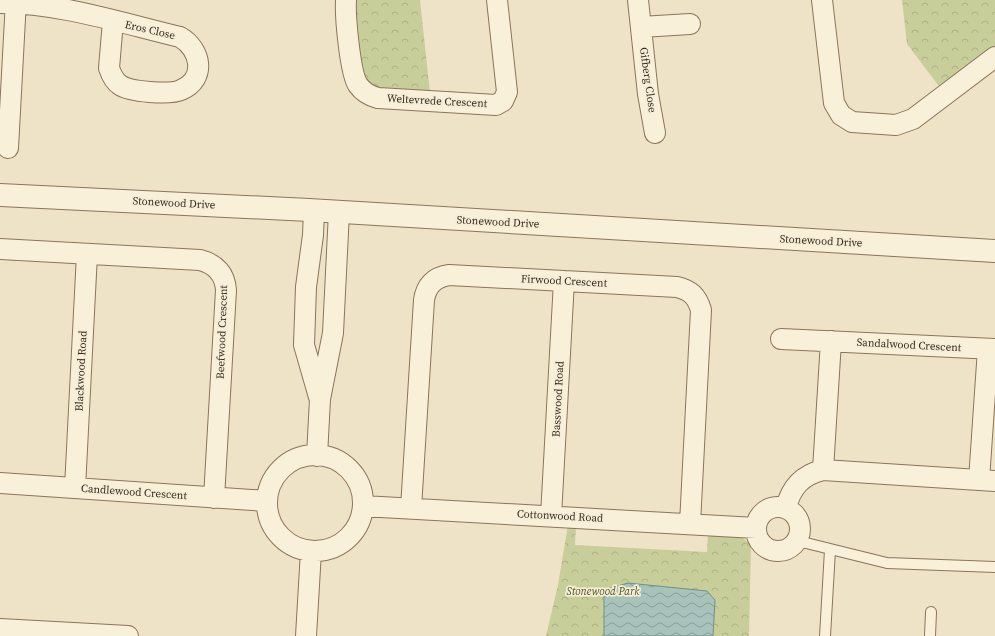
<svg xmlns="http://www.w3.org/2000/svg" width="995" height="636" font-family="'Source Serif 4',serif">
  <defs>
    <pattern id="forest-crowns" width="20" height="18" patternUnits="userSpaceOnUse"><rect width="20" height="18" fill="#c8ce9a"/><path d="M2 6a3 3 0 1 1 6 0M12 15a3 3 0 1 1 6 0" fill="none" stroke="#adb184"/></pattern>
    <pattern id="water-waves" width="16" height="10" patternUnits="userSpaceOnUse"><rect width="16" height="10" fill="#a8c3bb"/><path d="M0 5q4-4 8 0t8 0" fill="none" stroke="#8a9f98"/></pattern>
  </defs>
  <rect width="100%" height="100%" fill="#efe3c7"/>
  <path fill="url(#forest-crowns)" d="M355,0H420L430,93L381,91L367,84L360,70Z
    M902,0H995V47L941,89L907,44Z
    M568,525L576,526L575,545L707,552L708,533L739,535L751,545L749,636H546L558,585Z"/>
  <path fill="url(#water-waves)" stroke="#6e9288" d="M628,583L707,591L715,600L713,636H604V590Z"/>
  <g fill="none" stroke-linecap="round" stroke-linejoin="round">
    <g stroke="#8b745c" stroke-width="12">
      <path id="service" d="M798,541L887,563L995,567
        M825,636L830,550
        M930,636L931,612"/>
    </g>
    <g stroke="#8b745c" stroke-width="22">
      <path id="minor" d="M346,0C345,16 350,73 358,85C363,92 370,96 378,98L496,105L503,101L507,92L497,0
        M638,0L648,94L655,133
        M822,0L834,103L841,115L852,122L896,125L913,119L995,57
        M0,3C61,3 121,23 180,37C201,49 207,79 181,90C170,95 130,92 120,85C114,81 111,74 109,68L113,21
        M641,27L690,24
        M8,148L16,0
        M314,211L313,235L306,287L304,345L319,397
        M0,249L200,260C216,264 225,274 226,290L214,498
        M781,339L995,349
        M267 503a48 48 0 1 1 96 0a48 48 0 1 1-96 0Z
        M317,456L320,399L333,333L339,212
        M823,470L995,481
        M979,480L988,349
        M0,483L267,501
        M75,488L87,254
        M363,506L756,528
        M756 529a22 22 0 1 1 44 0a22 22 0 1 1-44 0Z
        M411,508L424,300C426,286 434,277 449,275L677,287C690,290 697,296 701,310L690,524
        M786,508C791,487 802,475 823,470L831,341
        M551,516L564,281
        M0,629L128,636
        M306,636L311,551"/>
    </g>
    <g stroke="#8b745c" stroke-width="24">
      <path id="tertiary" d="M0,195L309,210L995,251"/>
    </g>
    <use href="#service" stroke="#f9f0da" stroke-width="10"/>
    <use href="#minor" stroke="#f9f0da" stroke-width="20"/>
    <use href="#tertiary" stroke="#f9f0da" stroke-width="22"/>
  </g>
  <g text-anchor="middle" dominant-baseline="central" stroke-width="3.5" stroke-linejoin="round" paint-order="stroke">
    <g font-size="11" fill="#3b2d20" stroke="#f6edd7">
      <text transform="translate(150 30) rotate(13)">Eros Close</text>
      <text transform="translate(648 80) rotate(82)">Gifberg Close</text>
      <text transform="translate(437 101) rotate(3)">Weltevrede Crescent</text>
      <text transform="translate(174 203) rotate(3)">Stonewood Drive</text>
      <text transform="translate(498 222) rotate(3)">Stonewood Drive</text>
      <text transform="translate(821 241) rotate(3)">Stonewood Drive</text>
      <text transform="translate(564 281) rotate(3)">Firwood Crescent</text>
      <text transform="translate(222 332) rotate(-88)">Beefwood Crescent</text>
      <text transform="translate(909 345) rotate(3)">Sandalwood Crescent</text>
      <text transform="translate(81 371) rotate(-87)">Blackwood Road</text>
      <text transform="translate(558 399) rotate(-87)">Basswood Road</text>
      <text transform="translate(134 492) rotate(4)">Candlewood Crescent</text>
      <text transform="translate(560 516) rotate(3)">Cottonwood Road</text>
    </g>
    <g font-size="11" font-style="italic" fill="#4c5826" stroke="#f6edd7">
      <text x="603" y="591">Stonewood Park</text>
    </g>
  </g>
</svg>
